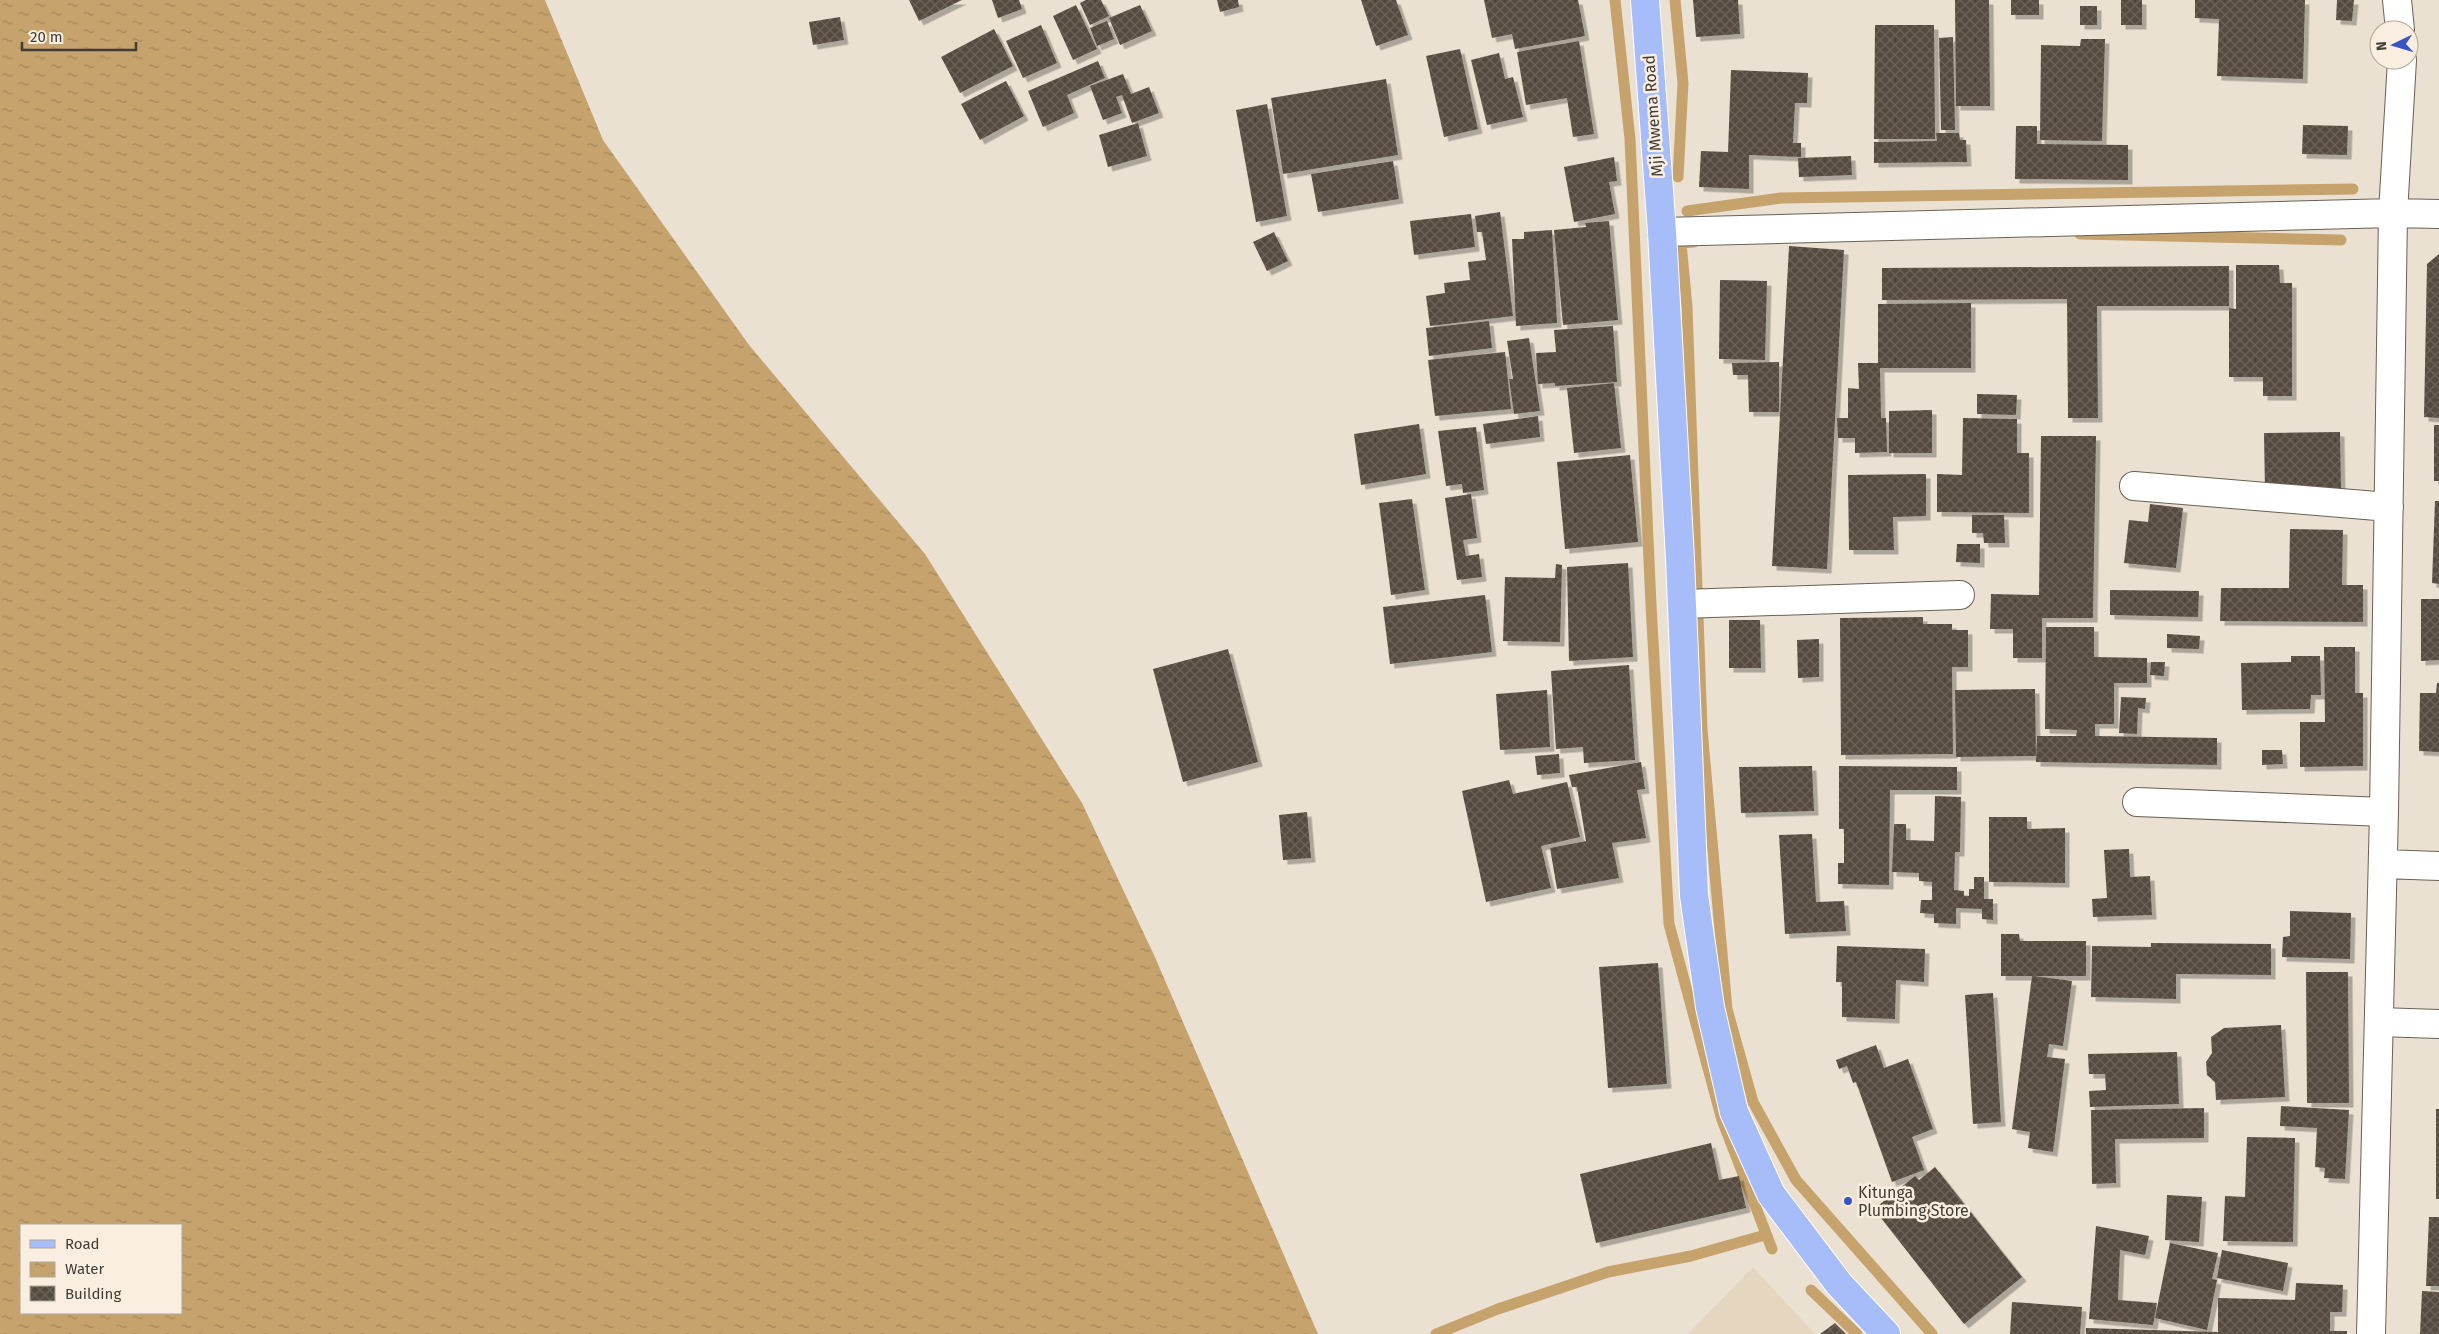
<svg xmlns="http://www.w3.org/2000/svg" width="2439" height="1334" font-family="'Fira Sans',sans-serif">
  <defs>
    <pattern id="water-ripples" width="26" height="14" patternUnits="userSpaceOnUse" patternTransform="scale(1.25)"><rect width="26" height="14" fill="#c6a36c"/><path d="M2 4q2-2 4 0t4 0M15 11q2-2 4 0t4 0" fill="none" stroke="#a2865a"/></pattern>
    <pattern id="building-cross-hatch" width="8" height="8" patternUnits="userSpaceOnUse" patternTransform="scale(1.25)"><rect width="8" height="8" fill="#554c3f"/><path d="M0 0l8 8M0 8l8-8" fill="none" stroke="#6c6459"/></pattern>
    <filter id="shadow"><feDropShadow dx="4.5" dy="4.5" stdDeviation="0" flood-color="#0004"/></filter>
  </defs>
  <rect width="100%" height="100%" fill="#ebe1d2"/>
  <path fill="#e5d6c0" d="M1753,1267L1815,1334H1688Z"/>
  <path fill="url(#water-ripples)" fill-rule="evenodd" d="M0,0H545L603,140L749,345L925,554L1082,803L1154,955L1318,1334H0ZM21,1225H181V1313H21Z"/>
  <g fill="none" stroke-linecap="round" stroke-linejoin="round">
    <path stroke="#c6a36c" stroke-width="11" d="M1615,0L1630,139L1651,605L1669,924L1722,1120L1772,1249
      M1675,0L1683,83L1678,177
      M1687,211L1781,198L2353,189
      M2080,234L2341,240
      M1694,242L1681,243L1687,307L1702,729L1727,1009L1753,1102L1796,1180L1932,1334
      M1811,1290L1857,1334
      M1436,1334L1498,1309L1608,1272L1691,1256L1765,1235"/>
  </g>
  <path fill="url(#building-cross-hatch)" filter="url(#shadow)" d="M909,0H962L919,21Z
    M992,0H1019L1022,9L998,18Z
    M1086,0H1101L1109,16L1090,25L1080,3Z
    M1217,0H1238L1239,7L1220,12Z
    M1361,0H1396L1408,35L1376,46Z
    M1484,0H1578L1585,36L1515,49L1512,34L1492,38Z
    M1693,0H1738L1740,34L1696,37Z
    M1955,0H1989L1990,106H1956Z
    M2011,0H2039V15H2011Z
    M2121,0H2142V25H2121Z
    M2195,0H2305L2303,79L2217,76L2219,19L2195,18Z
    M2337,0H2354L2352,21L2336,20Z
    M1076,5L1097,49L1073,60L1053,16Z
    M1140,5L1152,31L1120,45L1109,18Z
    M2080,6H2097V25H2080Z
    M840,17L844,40L813,45L809,22Z
    M1107,21L1114,39L1097,46L1090,28Z
    M1041,25L1057,63L1023,78L1006,41Z
    M1875,25H1934L1935,139H1874Z
    M994,29L1013,66L960,93L941,57Z
    M1953,37L1955,130H1941L1939,38Z
    M2081,39H2105L2102,141L2040,140L2041,45L2080,46Z
    M1579,41L1594,134L1573,137L1567,98L1526,105L1517,52Z
    M1460,49L1478,129L1444,137L1426,56Z
    M1499,53L1505,79L1513,77L1523,117L1487,125L1471,60Z
    M1098,61L1105,78L1067,95L1074,113L1043,127L1028,91Z
    M1731,70L1808,73L1807,103H1795L1793,143H1801V157L1749,155V189L1699,187L1701,151L1728,152Z
    M1123,74L1131,94L1149,87L1159,113L1132,123L1122,95L1116,97L1122,113L1103,120L1090,86Z
    M1386,79L1398,155L1283,174L1271,98Z
    M1006,81L1024,116L980,140L961,104Z
    M1267,104L1287,216L1256,222L1236,110Z
    M1138,123L1147,156L1108,167L1099,135Z
    M2303,125L2348,126L2347,155L2302,154Z
    M2016,126H2037V144L2128,145V180L2015,179Z
    M1936,133H1959L1960,140H1966L1967,162L1874,163V142L1937,141Z
    M1851,156L1852,175L1799,177L1798,158Z
    M1614,157L1617,181L1609,182L1615,214L1574,222L1564,167Z
    M1393,161L1399,199L1318,212L1311,174Z
    M1500,212L1513,316L1430,326L1426,296L1445,293L1444,283L1470,280L1468,262L1486,260L1482,232H1477L1475,216Z
    M1471,214L1475,247L1414,255L1410,221Z
    M1609,221L1618,320L1563,325L1554,230L1586,227L1585,223Z
    M1552,230L1557,323L1516,326L1512,239H1524V232Z
    M1274,232L1288,261L1267,271L1253,242Z
    M1789,246L1844,250L1827,569L1772,566Z
    M2439,254V418L2424,417L2427,264Z
    M2236,265H2279L2280,283H2292V396H2263V377H2229V308L2236,309Z
    M2229,266V306H2097L2098,418H2068L2067,299L1882,300V268Z
    M1720,280L1767,281L1765,360L1719,359Z
    M1971,303V368H1880L1881,418H1886L1887,452L1855,453V438H1838L1837,418H1848V388L1859,389L1858,363H1878V304Z
    M1489,321L1492,348L1429,356L1426,328Z
    M1613,326L1617,382L1555,386V383L1538,384L1536,353L1556,352L1554,330Z
    M1529,338L1540,411L1514,414L1509,379H1513L1507,341Z
    M1505,352L1511,409L1435,416L1428,360Z
    M1779,362V412H1749L1748,375H1733L1732,363Z
    M1614,383L1621,448L1574,453L1567,388Z
    M1977,394L2017,395L2016,415L1977,414Z
    M1932,410V453H1889V411Z
    M1538,416L1540,437L1486,444L1483,424Z
    M1963,418L2017,419V453H2029V513L1937,512V474L1962,475Z
    M1419,424L1426,474L1361,485L1354,434Z
    M2434,425H2439V481H2434Z
    M1476,427L1484,490L1463,493L1462,484L1446,486L1438,431Z
    M2340,432L2341,490L2265,492L2264,433Z
    M2041,436H2096L2093,618H2042V658H2013V629H1990L1991,594L2039,595Z
    M1630,455L1638,542L1565,549L1557,462Z
    M1926,474V516L1893,517L1894,550H1849L1848,475Z
    M1471,494L1477,538L1463,540L1466,556L1479,554L1482,577L1457,580L1445,498Z
    M1412,499L1425,590L1391,595L1379,503Z
    M2435,501H2439V584L2432,583Z
    M2150,504L2183,508L2176,568L2124,563L2129,520L2148,522Z
    M1972,515H2004L2005,543H1984L1983,533H1972Z
    M2290,529L2343,530L2342,585H2363V622L2220,621L2221,588H2289Z
    M1957,544H1980V563L1956,562Z
    M1628,563L1633,657L1569,661L1567,567Z
    M1556,564L1562,565L1560,642L1503,641L1505,577L1555,578Z
    M2110,590L2199,591L2198,617L2110,615Z
    M1485,595L1492,652L1390,664L1383,607Z
    M2421,599H2439V660L2421,661Z
    M1923,617V624H1952V630H1968V667H1952L1953,754L1841,755L1840,618Z
    M1729,620H1760L1761,668H1729Z
    M2046,627H2094V657L2147,658V683H2114V724H2095V736L2217,738V765L2036,762L2037,736H2076L2077,730L2045,729Z
    M2167,634L2200,636L2199,649L2167,648Z
    M1819,639V677L1798,678L1797,640Z
    M2324,647H2355V693H2363V766L2300,767V722H2325Z
    M1228,649L1258,762L1183,782L1153,669Z
    M2291,656H2320L2321,695H2311L2310,709L2242,710L2241,663L2291,662Z
    M2151,662H2165L2164,676L2150,675Z
    M1629,665L1635,760L1584,763L1583,747L1556,749L1551,671Z
    M2437,683H2439V752L2419,751L2420,693H2436Z
    M2035,689L2036,756L1956,757L1955,690Z
    M1547,690L1550,747L1500,750L1496,694Z
    M2121,697L2146,698L2145,709L2138,708L2137,734L2119,733Z
    M2262,750H2282L2283,764L2262,765Z
    M1559,754L1560,773L1537,775L1535,756Z
    M1641,762L1645,789L1637,790L1646,838L1612,843L1619,878L1557,889L1550,848L1586,841L1577,787H1572L1569,775Z
    M1812,766L1814,811L1741,813L1739,767Z
    M1839,766L1957,767V790H1890L1889,885L1838,884V863H1844V829H1839Z
    M1509,780L1513,794L1567,782L1580,837L1541,846L1551,888L1486,902L1462,791Z
    M1935,796L1961,797L1960,852H1955L1954,890L1964,891V896H1969V889H1974V877H1984V899H1993V920L1982,919V909L1956,908V924L1934,923V914L1920,913L1921,900H1932V882L1919,881V873L1892,872L1894,824H1906V840L1934,841Z
    M1307,812L1311,858L1283,860L1279,815Z
    M1989,817H2027V829L2065,828V883L1989,882Z
    M1812,834L1816,902L1844,901L1846,931L1785,934L1779,835Z
    M2129,849L2130,877L2150,876L2152,915L2093,917L2092,899L2107,898L2104,850Z
    M2290,911L2351,913L2350,959L2282,957L2283,937L2290,936Z
    M2001,934H2019L2020,941H2086V976H2034L2072,981L2063,1046L2049,1044L2047,1057L2065,1059L2053,1152L2028,1148L2030,1132L2012,1129L2032,976H2001Z
    M2151,943L2271,944V975L2176,974V999L2091,997L2092,946L2151,947Z
    M1837,946L1925,949L1924,982L1896,980L1895,1019L1842,1017V982H1836Z
    M1658,963L1667,1084L1608,1088L1599,967Z
    M2306,972H2348L2349,1103H2307Z
    M1993,993L2001,1122L1973,1124L1965,995Z
    M2281,1025L2285,1097L2216,1100L2215,1082L2207,1075L2206,1062L2212,1053L2211,1037L2224,1028Z
    M1876,1045L1884,1068L1908,1059L1933,1129L1912,1137L1924,1170L1892,1182L1856,1082L1853,1083L1847,1066L1839,1069L1836,1060Z
    M2177,1052L2179,1104L2090,1107L2089,1091L2106,1090L2105,1074H2089L2088,1054Z
    M2281,1106L2349,1110L2345,1179L2324,1178L2325,1168L2315,1167L2317,1128L2280,1126Z
    M2204,1108V1138L2115,1139L2116,1183L2092,1184L2091,1110Z
    M2436,1109H2439V1199H2436Z
    M2247,1137L2295,1138L2293,1242L2223,1241L2225,1196L2245,1197Z
    M1711,1143L1719,1180L1739,1176L1746,1208L1596,1243L1580,1174Z
    M1935,1167L2022,1277L1964,1324L1874,1209L1915,1176L1919,1180Z
    M2167,1195L2202,1197L2199,1242L2165,1240Z
    M2429,1217H2439V1286H2426Z
    M2096,1226L2149,1236L2145,1255L2120,1250L2118,1300L2157,1303L2153,1325L2089,1319Z
    M2170,1243L2218,1253L2212,1279L2217,1280L2207,1330L2155,1318Z
    M2222,1250L2288,1263L2283,1291L2217,1278Z
    M2296,1283L2343,1285L2342,1312H2330V1331H2347V1334H2086V1328L2218,1332V1298L2295,1300Z
    M2422,1291L2439,1292V1334H2420Z
    M2012,1302L2082,1307L2080,1334H2010Z
    M1835,1323L1846,1334H1820Z"/>
  <g fill="none" stroke-linecap="round" stroke-linejoin="round">
    <g stroke="#6a6154" stroke-width="30">
      <path id="minor" d="M2397,0L2400,30
        M1662,232L2393,213L2439,214
        M2134,486L2389,507
        M1682,604L1960,595
        M2137,802L2384,812
        M2383,864L2439,866
        M2379,1022L2439,1024
        M2371,1334L2384,812L2393,213L2402,60"/>
    </g>
    <g stroke="#fff" stroke-width="30">
      <path id="major" d="M1645,0L1662,232L1680,558L1694,895L1710,1007L1734,1112L1771,1194L1839,1284L1886,1334"/>
    </g>
    <use href="#minor" stroke="#fff" stroke-width="28"/>
    <use href="#major" stroke="#a7bdfa" stroke-width="28"/>
  </g>
  <circle fill="#3655c6" stroke="#f9eedf" stroke-width="2" cx="1848" cy="1201" r="5"/>
  <g text-anchor="middle" dominant-baseline="central" stroke-width="5" stroke-linejoin="round" paint-order="stroke">
    <g font-size="16" fill="#403c36" stroke="#f9eedf">
      <text transform="translate(1653 116) rotate(-94)">Mji Mwema Road</text>
    </g>
    <g font-size="16" fill="#403c36" stroke="#f9eedf" text-anchor="start">
      <text x="1858" y="1192">Kitunga<tspan x="1858" dy="18">Plumbing Store</tspan></text>
    </g>
  </g>
  <rect x="20" y="1224" width="162" height="90" fill="#f9eedf" stroke="#afa79b"/>
  <rect x="30" y="1240" width="25" height="8" fill="#a7bdfa" stroke="#afa79b"/>
  <text x="65" y="1249" font-size="15" fill="#403c36">Road</text>
  <rect x="30" y="1262" width="25" height="15" fill="url(#water-ripples)" stroke="#afa79b"/>
  <text x="65" y="1274" font-size="15" fill="#403c36">Water</text>
  <rect x="30" y="1286" width="25" height="15" fill="url(#building-cross-hatch)" stroke="#afa79b"/>
  <text x="65" y="1299" font-size="15" fill="#403c36">Building</text>
  <g transform="translate(2394 45) rotate(265)"><circle r="24" fill="#f9eedf" stroke="#afa79b"/>
  <path d="M0-4L9 19L0 12L-9 19Z" fill="#3655c6"/>
  <text y="-8" font-size="14" font-weight="bold" text-anchor="middle" fill="#403c36">N</text>
  </g>
  <path d="M22 42v8h114v-8" fill="none" stroke="#403c36" stroke-width="2.5"/>
  <text x="30" y="42" font-size="15" fill="#403c36" stroke="#f9eedf" stroke-width="4" paint-order="stroke">20 m</text>
</svg>
